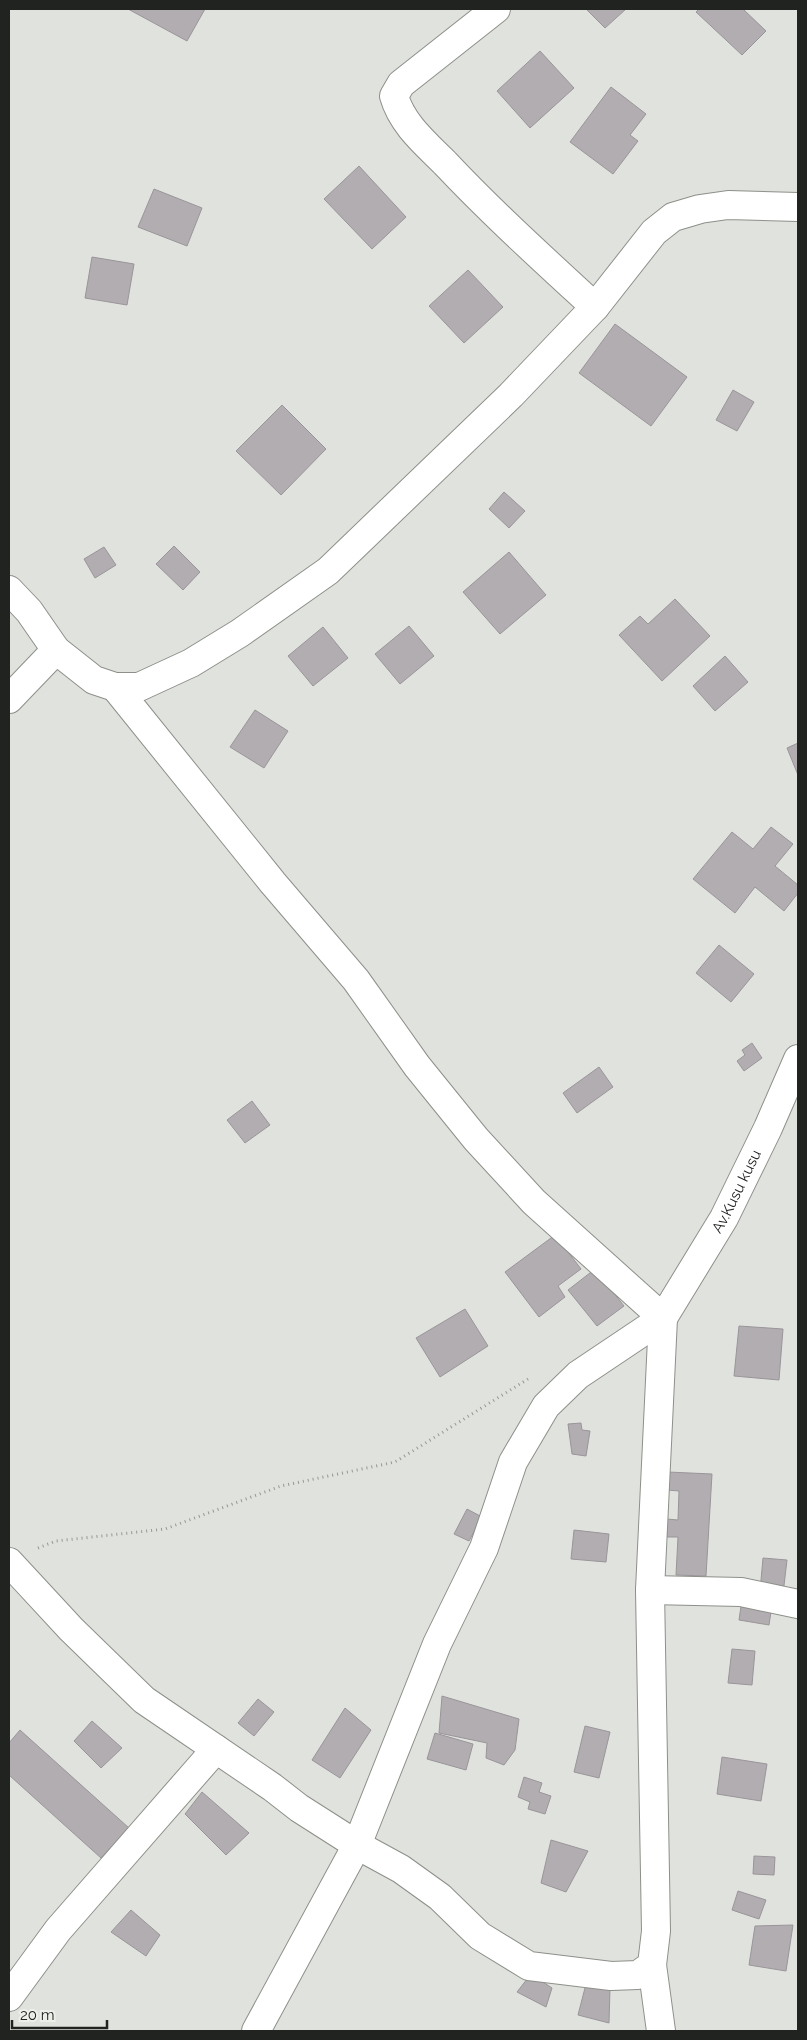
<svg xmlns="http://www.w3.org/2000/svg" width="807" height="2040" font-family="Raleway,sans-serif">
  <rect width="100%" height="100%" fill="#e0e3dd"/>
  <path fill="#b2adb1" stroke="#9a959a" d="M128,9H205L187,41Z
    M586,9H626L605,28Z
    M699,9H743L766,31L742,55L696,12Z
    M540,51L574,88L530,128L497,91Z
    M611,87L646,114L630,135L638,141L613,174L570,142Z
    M359,166L406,217L372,249L324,199Z
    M154,189L202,208L187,246L138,227Z
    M92,257L134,264L127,305L85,298Z
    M468,270L503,307L464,343L429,306Z
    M615,324L687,377L651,426L579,373Z
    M733,390L754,402L737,431L716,420Z
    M282,405L326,449L281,495L236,451Z
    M504,492L525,511L509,528L489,509Z
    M174,546L200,572L183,590L156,564Z
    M104,547L116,565L95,578L84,559Z
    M509,552L546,595L500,634L463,592Z
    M675,599L710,636L662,681L619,635L640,616L648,624Z
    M409,626L434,656L400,684L375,654Z
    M323,627L348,658L313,686L288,656Z
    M725,656L748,682L715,711L693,686Z
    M255,710L288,731L264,768L230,747Z
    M798,743V775L787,748Z
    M771,827L793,844L775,866L798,885V893L784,911L755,887L735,913L693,879L732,832L753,849Z
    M719,945L754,974L731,1002L696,973Z
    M752,1043L762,1058L744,1071L737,1061L745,1055L742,1050Z
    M599,1067L613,1087L577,1113L563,1093Z
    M252,1101L270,1125L245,1143L227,1120Z
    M555,1235L581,1269L558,1286L565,1297L539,1317L505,1272Z
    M595,1269L624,1306L597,1326L568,1290Z
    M465,1309L488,1346L440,1377L416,1338Z
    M739,1326L783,1329L779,1380L734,1376Z
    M581,1423L582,1430L590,1431L586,1456L572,1454L568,1424Z
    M668,1472L712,1474L706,1576L676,1575L678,1537H666L667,1519L678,1520L679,1491L667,1490Z
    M467,1509L482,1517L469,1541L454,1534Z
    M574,1530L609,1534L606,1562L571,1559Z
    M763,1558L787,1560L783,1594L760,1591Z
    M742,1599L772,1605L769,1625L739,1620Z
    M732,1649L755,1651L752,1685L728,1683Z
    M442,1696L519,1719L515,1750L504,1765L486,1758L487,1743L439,1733Z
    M258,1699L274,1712L254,1736L238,1723Z
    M345,1708L371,1730L340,1778L312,1760Z
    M92,1721L122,1748L101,1768L74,1741Z
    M585,1726L610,1732L599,1778L574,1772Z
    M20,1730L129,1828L101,1858L9,1775V1743Z
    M435,1733L473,1744L466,1770L427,1759Z
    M722,1757L767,1764L761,1801L717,1794Z
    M524,1777L542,1783L539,1792L551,1796L545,1814L528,1809L530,1802L518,1797Z
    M202,1792L249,1833L226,1855L185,1814Z
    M551,1840L588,1851L566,1892L541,1883Z
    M754,1856L775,1857L774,1875L753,1874Z
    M738,1891L766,1900L759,1919L732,1910Z
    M131,1910L160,1935L146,1956L111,1932Z
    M793,1925L786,1971L749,1965L755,1926Z
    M531,1974L552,1988L546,2007L517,1992Z
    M586,1984L610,1988L609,2023L578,2015Z"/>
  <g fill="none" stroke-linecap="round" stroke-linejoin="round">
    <g stroke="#8d908a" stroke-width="30">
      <g id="minor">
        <path d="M496,9L401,84L394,96C402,124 425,143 445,163C492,213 544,260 595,307"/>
        <path d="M9,590L29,611L56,650L94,680L115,687H139L191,663L240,633L328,571L511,395L595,307L654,232L673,217L700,209L728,205L798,207"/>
        <path d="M9,699L56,650"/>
        <path d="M9,1562L71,1629L144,1700L272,1787L299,1808L357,1845L401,1869L440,1897L480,1936L529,1966L611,1976L638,1975L652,1965L656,1931L650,1590L663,1318L534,1202L476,1139L417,1066L356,980L273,883L115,687"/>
        <path d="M650,1590L741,1592L798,1604"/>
        <path d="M652,1965L661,2031"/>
        <path d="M9,1997L58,1930L216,1749"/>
        <path id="s1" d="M256,2031L357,1845L437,1644L484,1548L513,1462L546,1406L578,1375L663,1318L724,1218L768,1128L798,1059"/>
      </g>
    </g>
    <path stroke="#959893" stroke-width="3" stroke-dasharray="1 4" stroke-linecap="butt" d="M38,1548L56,1541L165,1529L281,1486L395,1462L528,1379"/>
    <use href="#minor" stroke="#fff" stroke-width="28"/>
  </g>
  <g text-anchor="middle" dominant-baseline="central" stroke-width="5" stroke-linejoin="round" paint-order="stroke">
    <g font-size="15" fill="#212320" stroke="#edf1ea">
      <text stroke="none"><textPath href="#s1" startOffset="984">Av.Kusu kusu</textPath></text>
    </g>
  </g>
  <rect width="807" height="2040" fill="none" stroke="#212320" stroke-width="20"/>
  <path d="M12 2020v8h95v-8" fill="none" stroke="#212320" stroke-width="2.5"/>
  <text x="20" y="2020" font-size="15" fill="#212320" stroke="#edf1ea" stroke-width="4" paint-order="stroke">20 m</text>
</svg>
